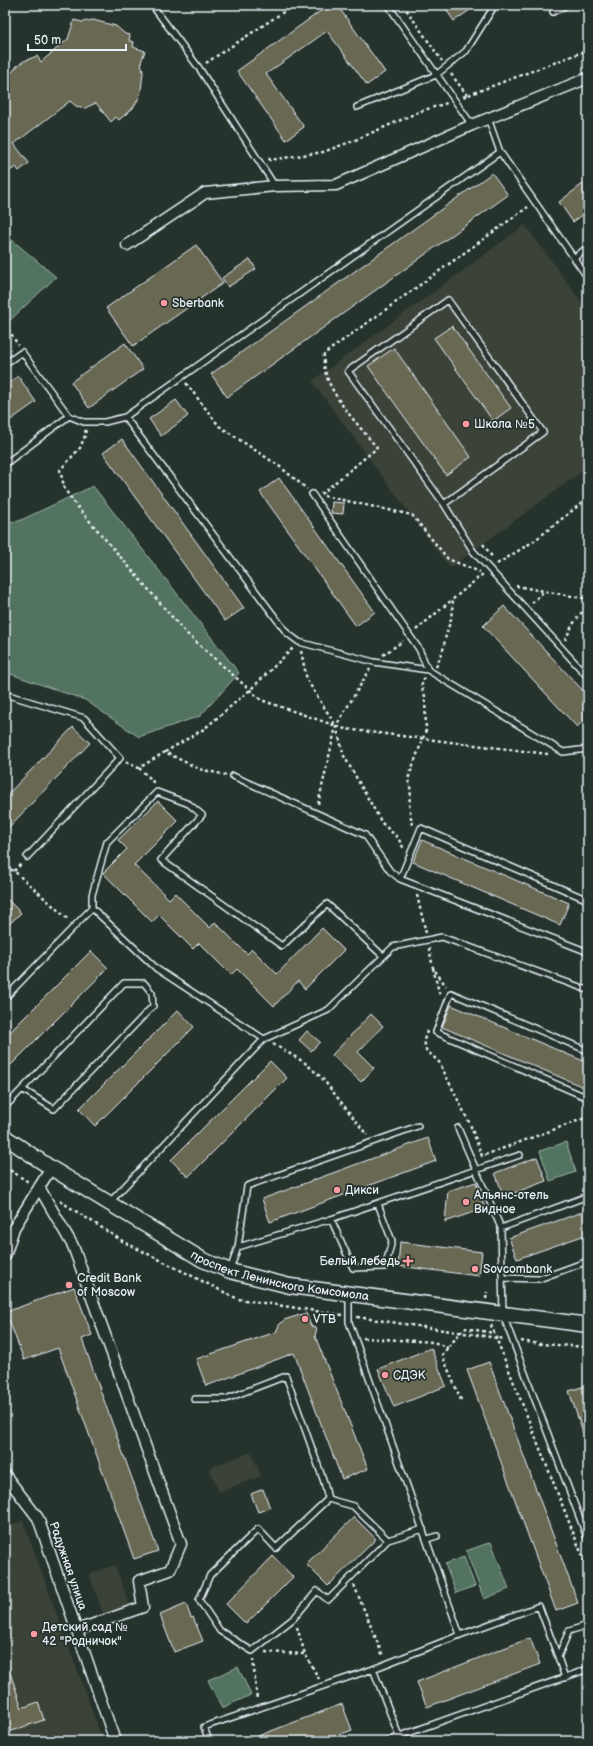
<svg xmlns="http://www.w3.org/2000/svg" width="593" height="1746" font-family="'Balsamiq Sans',sans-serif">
  <rect width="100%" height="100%" fill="#26332d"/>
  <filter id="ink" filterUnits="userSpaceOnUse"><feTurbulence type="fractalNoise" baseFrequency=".025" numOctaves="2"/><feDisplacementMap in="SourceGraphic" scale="8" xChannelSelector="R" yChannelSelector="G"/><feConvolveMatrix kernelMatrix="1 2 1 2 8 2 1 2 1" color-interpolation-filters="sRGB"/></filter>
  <g filter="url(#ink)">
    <path fill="#3a4338" d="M525,225L588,311V467L450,568L312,381Z
      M251,1452L261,1476L219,1492L209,1468Z
      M23,1521L103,1741H5V1527Z
      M115,1565L130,1606L104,1616L89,1574Z"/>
    <path fill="#51735e" stroke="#9cb2ab" d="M5,234L56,277L5,325Z
      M93,486L239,673L200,716L139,737L85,700L5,672V522L19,521Z
      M566,1142L576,1172L550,1181L540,1151Z
      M491,1542L509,1589L484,1599L466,1551Z
      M464,1557L475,1586L456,1593L445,1564Z
      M238,1667L251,1695L222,1708L208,1680Z"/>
    <path fill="#696753" stroke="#e8f1f8" d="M329,5H337L385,72L367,85L327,31L266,74L304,127L286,140L237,71Z
      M443,5H477L454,21Z
      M74,20L82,22L93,20L116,26L125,34L130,35L129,41L134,42L133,47L145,51L141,62L143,72L141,91L139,98L133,108L119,120L116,117L111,122L96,103L85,108L76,106L70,101L14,144L29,163L19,171L16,167L5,174V89L11,83L7,78L18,65L24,61L37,56L41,62L68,39Z
      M492,173L508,195L227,397L211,374Z
      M588,180V211L573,222L559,202Z
      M196,245L223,283L133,346L106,308Z
      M250,259L256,269L228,287L222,278Z
      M452,326L511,408L493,421L434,338Z
      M125,343L143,369L89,408L71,382Z
      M394,348L471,457L446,475L368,366Z
      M18,376L36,402L5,424V386Z
      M176,400L188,416L161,436L149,419Z
      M122,439L244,608L225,621L103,453Z
      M279,478L375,612L356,626L260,492Z
      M332,502L344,503L343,514L331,513Z
      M504,606L588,696V716L577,727L483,626Z
      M73,727L90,743L5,831V797Z
      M158,801L178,821L134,865L169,899L175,893L210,928L215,922L247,954L252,949L277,974L322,928L344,950L305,989L298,981L274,1006L237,969L231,975L199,943L193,949L159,915L152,922L103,873L127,849L118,840Z
      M422,840L569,903L560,925L413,862Z
      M5,897L21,913L5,928Z
      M91,951L108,968L5,1071V1037Z
      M451,1005L588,1063V1089L442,1027Z
      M178,1010L194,1027L95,1126L79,1109Z
      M371,1014L383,1026L358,1052L374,1068L361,1082L332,1055Z
      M307,1031L320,1042L311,1051L299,1040Z
      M270,1061L287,1078L188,1177L171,1160Z
      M428,1138L436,1161L270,1222L262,1199Z
      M537,1157L546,1181L504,1197L495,1173Z
      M476,1182L485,1208L445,1222L448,1191Z
      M588,1210V1234L517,1259L509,1238Z
      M400,1242L482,1252L479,1276L398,1266Z
      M74,1287L92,1335L82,1339L158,1551L134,1559L58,1348L24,1360L6,1312Z
      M306,1313L311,1326L317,1328L315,1336L368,1469L342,1479L294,1353L206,1386L196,1359L276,1332L279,1325L284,1320Z
      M431,1348L446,1386L394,1407L378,1369Z
      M489,1362L578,1603L556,1611L467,1370Z
      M588,1385V1441L586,1442L569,1391Z
      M263,1489L270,1508L258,1512L251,1494Z
      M354,1517L376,1539L328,1586L306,1564Z
      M273,1556L293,1577L246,1624L226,1604Z
      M186,1604L191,1618L193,1617L203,1641L174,1652L160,1615Z
      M530,1638L540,1664L427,1707L417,1682Z
      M5,1664H7L22,1708L38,1702L44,1720L5,1733Z
      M342,1704L352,1730L323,1741H245Z"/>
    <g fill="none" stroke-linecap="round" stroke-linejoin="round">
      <g stroke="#e8f1f8" stroke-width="8">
        <path id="service" d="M152,5L199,68L275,186
          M388,5L472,125
          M553,12L567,5
          M357,107L436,75L466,51L495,5
          M488,118L500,152L574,258L588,247
          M574,258L588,278
          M5,364L22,352L69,416L84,422H105L125,417L500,152
          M125,417L287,633L299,642L374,662L428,670L563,752L588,749
          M5,464L69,416
          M312,494L419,649L428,670
          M444,504L543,432L448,300L348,371L444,504L473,551L588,677
          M5,694L84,718L120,758L27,857
          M233,776L365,835L390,871L400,879L588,952
          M400,879L421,828L588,900
          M92,908V895L107,842L157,792L189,804L202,815L161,860L282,946L327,904L383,956
          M5,998L92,908L157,969L264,1039L328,1010L393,947L442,937L588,990
          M588,1051L451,993L436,1032L588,1098
          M5,1107L124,983H144L152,993L153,1006L54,1109L22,1089
          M458,1128L501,1228L503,1315L588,1540
          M109,1203L264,1039
          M378,1204L392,1241L385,1267L353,1268L331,1219L520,1155
          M501,1228L588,1196
          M238,1247L331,1219
          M230,1270L238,1247L247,1186L418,1126
          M502,1278L539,1279L588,1261
          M349,1296V1322L460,1635L539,1606L558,1657L569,1631L588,1625
          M194,1399H226L286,1376L324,1482L328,1499
          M328,1499L276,1548L258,1529L210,1575L199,1600L220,1631L252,1651L294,1618L317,1591L328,1600L388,1540L423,1529
          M328,1499L353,1506L388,1540
          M427,1539L437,1536
          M558,1657L565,1678
          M399,1736L373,1669L460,1635
          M209,1741L204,1727L373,1669
          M386,1741L588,1669"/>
      </g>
      <g stroke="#e8f1f8" stroke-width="13">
        <path id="minor" d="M127,245L205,193L275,186L336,185L472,125L588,78
          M39,1187L73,1246L181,1544L170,1570L139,1581L143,1607L77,1630
          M5,1256L14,1228L51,1168
          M5,1475L38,1518L115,1741"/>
      </g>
      <g stroke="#e8f1f8" stroke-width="17">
        <g id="secondary">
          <path id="s1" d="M5,1137L51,1168L203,1260L230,1271L290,1286L588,1325"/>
        </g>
      </g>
      <path stroke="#e8f1f8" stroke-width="2.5" stroke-dasharray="3 3" stroke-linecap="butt" d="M403,5L442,61
        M206,63L294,5
        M451,74L467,95
        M463,97L588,50
        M269,158L270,160L323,152L353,141L421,111L447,103
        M5,324L18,345
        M186,383L219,426L279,466L307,489
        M85,430L86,433L80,448L60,470L65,490L81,511L185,632L261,700L345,729L548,754
        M321,494L377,448C357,422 320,388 324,354L528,207
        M324,496L412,515L448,559L480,572
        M483,544L493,558
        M497,564L534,541L588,498
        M516,586L588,599
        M532,603L543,592
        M416,630L483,574
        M565,640L573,624L588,604
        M301,651L307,680L336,726L344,756L382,823L398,838L404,849
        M383,655L403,641
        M436,667L443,650L446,635L451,619L453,601
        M165,752L204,729L250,690L293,648
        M126,762L139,768L165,752L199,769L226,775
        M139,768L152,780L154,785
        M318,804L336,726L370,669
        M412,825L409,804L411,791L408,779L426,730L425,696L421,686L425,677
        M5,867L14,871L69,920
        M14,871L22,863
        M417,895L426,933
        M429,948L433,968L446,986
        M433,968L440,996
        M427,1031L424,1040L426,1050L439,1062L470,1124L482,1156L588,1117
        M273,1044L304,1062L322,1078L367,1135
        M5,1167L30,1183
        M60,1201L124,1242L238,1299L342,1315
        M486,1299L487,1292
        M357,1317L504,1339
        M491,1325L588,1570
        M363,1338L434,1342L448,1348
        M521,1341L540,1344L588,1347
        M461,1400L442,1355L464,1328L494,1333
        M354,1585L383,1656
        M297,1627L305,1654L319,1679
        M265,1652L305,1654
        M253,1659L257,1700"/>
      <use href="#service" stroke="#26332d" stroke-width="5"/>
      <use href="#minor" stroke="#26332d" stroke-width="10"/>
      <use href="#secondary" stroke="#26332d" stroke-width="14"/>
    </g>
  </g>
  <g fill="#ff9aa2" stroke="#26332d" stroke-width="1.5">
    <circle cx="164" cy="303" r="4"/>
    <circle cx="466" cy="424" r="4"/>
    <circle cx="337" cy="1190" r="4"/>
    <circle cx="466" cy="1202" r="4"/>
    <path d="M406 1255h4v4h4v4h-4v4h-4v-4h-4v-4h4z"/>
    <circle cx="475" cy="1269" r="4"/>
    <circle cx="69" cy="1285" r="4"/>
    <circle cx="305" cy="1319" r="4"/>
    <circle cx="385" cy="1375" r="4"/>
    <circle cx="34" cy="1634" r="4"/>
  </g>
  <g text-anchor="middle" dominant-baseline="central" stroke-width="3.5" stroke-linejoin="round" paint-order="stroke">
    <g font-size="12" fill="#e8f1f8" stroke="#26332d" text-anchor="start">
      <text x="172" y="303">Sberbank</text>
      <text x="474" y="424">Школа №5</text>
      <text x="345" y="1190">Дикси</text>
      <text x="474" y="1195">Альянс-отель<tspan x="474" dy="14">Видное</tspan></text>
      <text x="400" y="1261" text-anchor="end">Белый лебедь</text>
      <text x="483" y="1269">Sovcombank</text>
      <text x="77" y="1278">Credit Bank<tspan x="77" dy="14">of Moscow</tspan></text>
      <text x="313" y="1319">VTB</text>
      <text x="393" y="1375">СДЭК</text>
      <text x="42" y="1627">Детский сад №<tspan x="42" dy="14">42 "Родничок"</tspan></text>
    </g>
    <g font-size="12" fill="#e8f1f8" stroke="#26332d">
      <text stroke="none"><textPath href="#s1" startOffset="312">проспект Ленинского Комсомола</textPath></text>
      <text transform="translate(68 1566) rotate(71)">Радужная улица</text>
    </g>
  </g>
  <rect width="593" height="1746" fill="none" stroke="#26332d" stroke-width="20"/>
  <rect x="10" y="10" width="573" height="1726" fill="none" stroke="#e8f1f8" stroke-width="1.5" filter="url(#ink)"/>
  <path d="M28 44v6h98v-6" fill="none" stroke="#e8f1f8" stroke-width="2"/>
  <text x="34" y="44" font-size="12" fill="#e8f1f8" stroke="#26332d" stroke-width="3" paint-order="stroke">50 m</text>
</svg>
